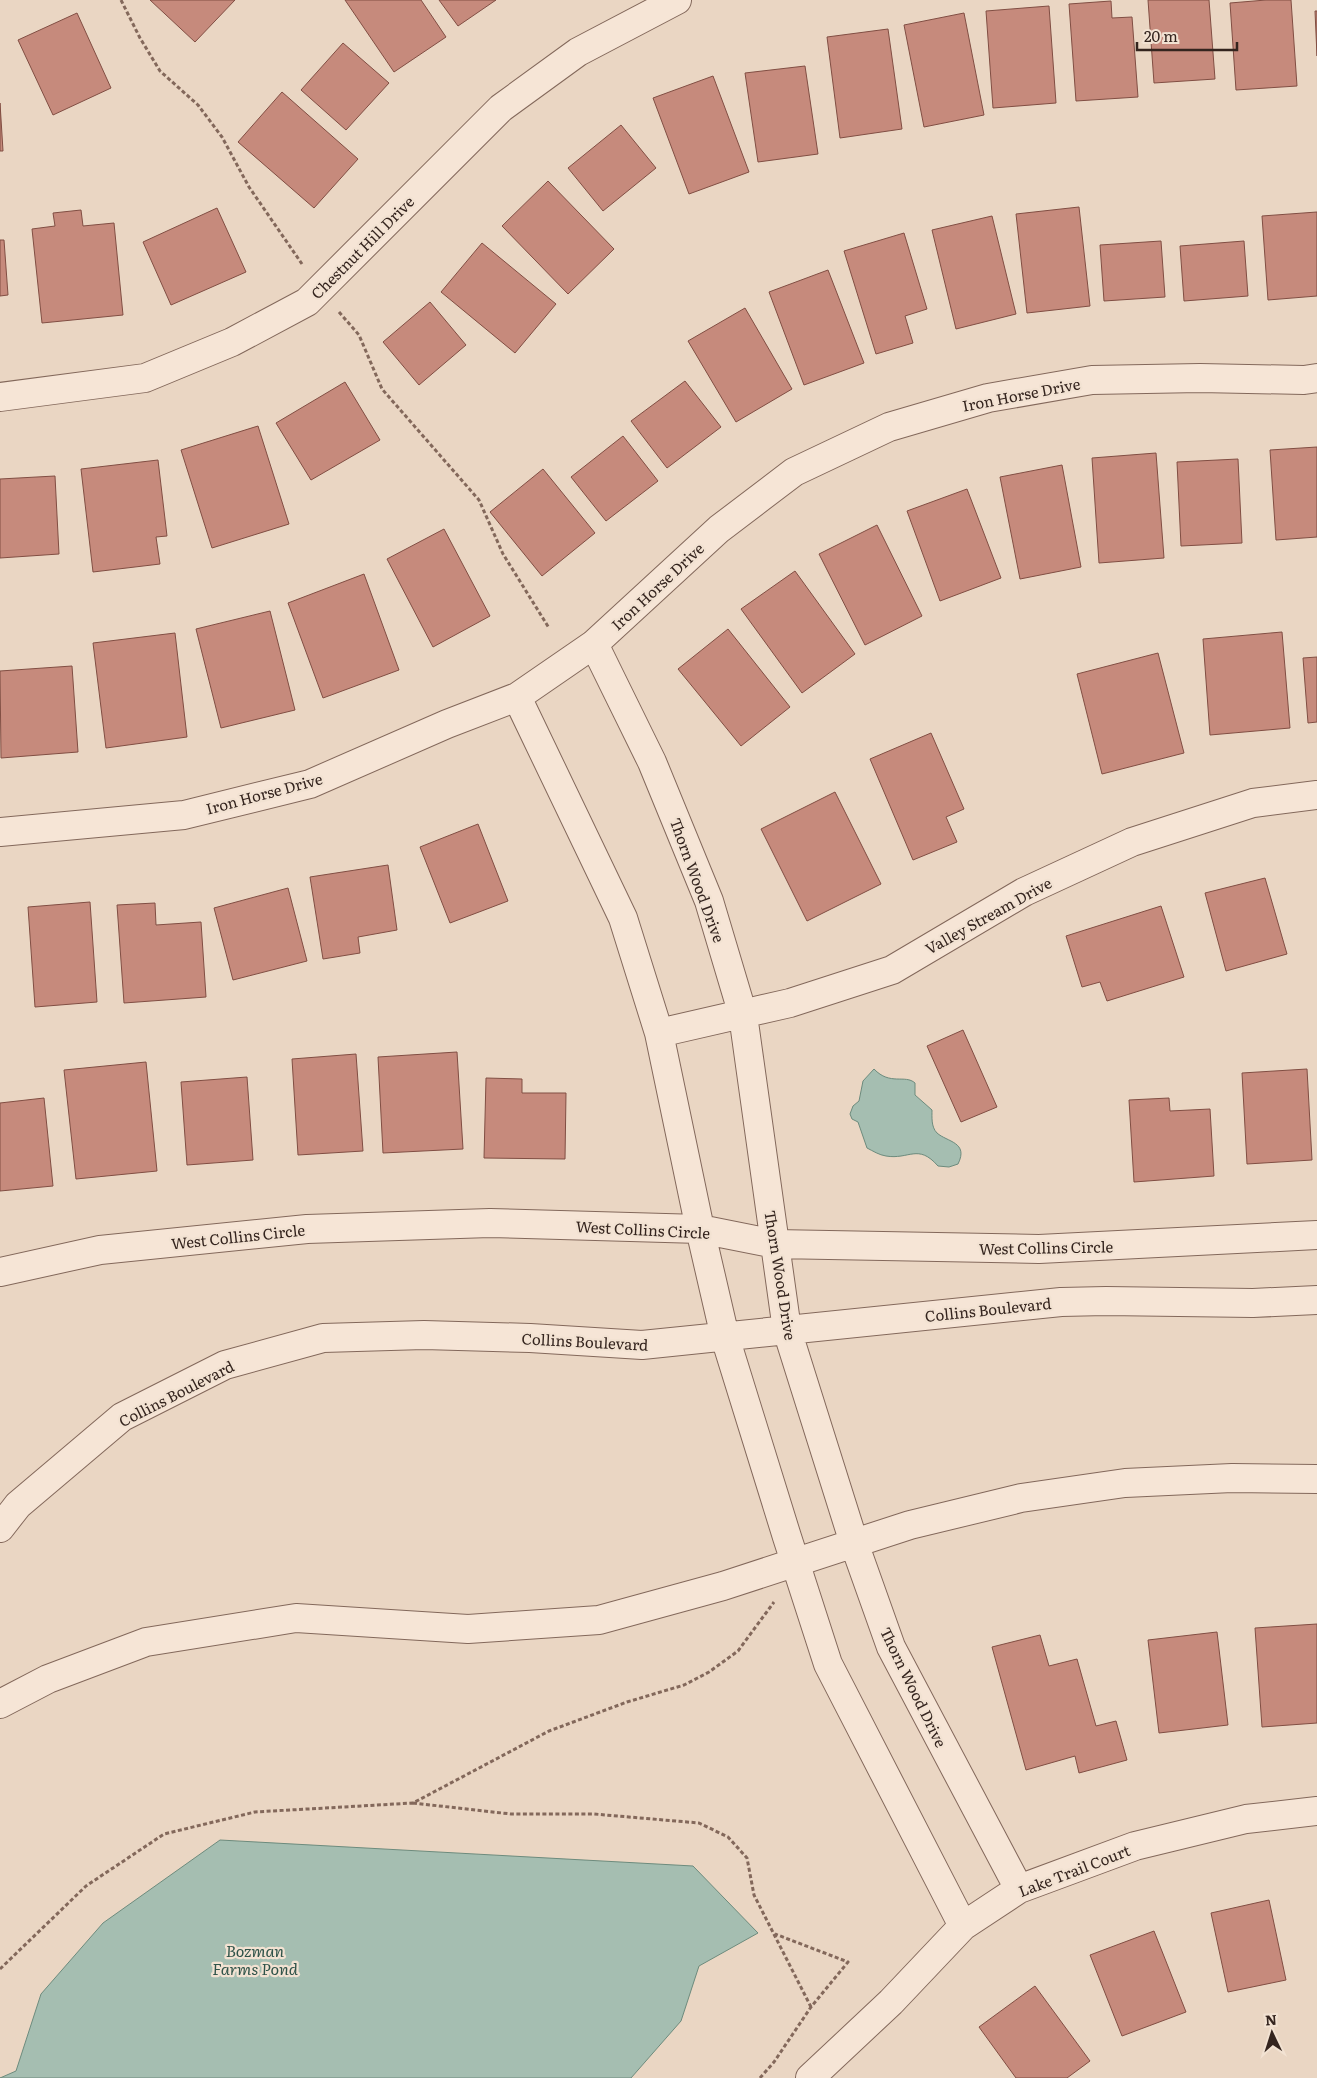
<svg xmlns="http://www.w3.org/2000/svg" width="1317" height="2078" font-family="Literata,serif">
  <rect width="100%" height="100%" fill="#ead6c3"/>
  <path fill="#a5beb1" stroke="#6d8b7d" d="M874,1069C890,1086 905,1074 915,1083V1095L932,1110C932,1117 931,1127 937,1133C947,1142 969,1142 958,1164L949,1167L938,1166C918,1143 909,1160 886,1156C879,1155 873,1151 867,1148L858,1122L852,1119L850,1114L853,1106L859,1101L863,1081Z
    M220,1840L693,1866L758,1933L699,1966L681,2021L631,2078H0L16,2071L41,1994L103,1923Z"/>
  <path fill="#c68a7c" stroke="#814e43" d="M150,0H235L195,42Z
    M345,0H421L446,37L394,72Z
    M439,0H496L458,26Z
    M1148,0H1209L1215,79L1154,83Z
    M1266,0H1291L1297,86L1236,90L1230,3Z
    M1111,1L1112,18L1132,17L1138,97L1076,101L1069,4Z
    M1049,6L1056,103L993,108L986,11Z
    M1315,11H1317V56Z
    M77,13L111,88L53,115L18,40Z
    M964,13L984,115L924,127L904,25Z
    M888,29L902,129L840,138L827,37Z
    M343,43L389,83L346,130L301,90Z
    M805,66L818,154L758,162L745,73Z
    M713,76L749,172L689,194L653,98Z
    M282,92L358,159L314,208L238,142Z
    M0,103L3,151H0Z
    M621,125L656,168L603,211L568,168Z
    M548,181L614,249L568,294L502,226Z
    M1079,207L1090,306L1027,313L1016,214Z
    M217,208L246,272L171,305L143,242Z
    M81,210L83,226L114,223L123,315L42,323L32,229L55,226L53,213Z
    M1317,212V296L1268,300L1262,216Z
    M992,216L1016,314L956,329L932,230Z
    M904,233L927,309L905,316L913,343L876,354L844,251Z
    M0,240H4L8,295L0,296Z
    M1161,241L1165,297L1104,301L1100,245Z
    M1244,241L1248,296L1184,301L1180,246Z
    M482,243L556,304L515,353L441,292Z
    M828,270L864,363L804,385L769,292Z
    M430,302L466,345L419,385L383,342Z
    M745,308L792,389L736,422L688,341Z
    M685,381L721,427L667,468L631,421Z
    M345,382L380,440L311,480L276,423Z
    M258,426L289,524L212,548L181,450Z
    M623,436L658,481L606,521L571,477Z
    M1317,447V537L1276,540L1270,450Z
    M1156,453L1164,558L1099,563L1092,458Z
    M1238,459L1242,543L1181,546L1177,462Z
    M158,460L167,536L156,537L160,564L93,572L81,469Z
    M1062,465L1081,567L1020,579L1000,477Z
    M543,469L595,533L542,576L490,512Z
    M55,476L59,554L0,558V479Z
    M967,489L1001,578L940,601L907,511Z
    M877,525L922,616L865,645L819,554Z
    M444,529L490,616L433,647L387,559Z
    M795,571L855,654L802,693L741,609Z
    M364,574L399,670L323,698L288,603Z
    M270,611L295,710L221,728L196,629Z
    M728,629L790,707L741,746L678,669Z
    M1282,632L1290,728L1210,735L1203,639Z
    M175,633L187,737L106,748L93,643Z
    M1158,653L1184,753L1102,774L1077,674Z
    M1317,657V722L1308,723L1303,658Z
    M72,666L78,752L1,758L0,671Z
    M931,733L964,809L946,817L957,842L913,860L870,759Z
    M835,792L881,884L807,921L761,829Z
    M478,824L508,901L450,923L420,847Z
    M388,865L397,930L358,937L360,953L323,959L310,877Z
    M1265,878L1287,954L1226,971L1205,893Z
    M288,888L307,961L233,980L214,908Z
    M90,902L97,1002L35,1007L28,907Z
    M155,903L156,925L201,922L206,997L124,1003L117,905Z
    M1161,906L1184,977L1107,1001L1100,982L1082,987L1066,936Z
    M963,1030L997,1107L961,1122L927,1046Z
    M457,1052L463,1149L383,1153L378,1057Z
    M356,1054L363,1151L298,1155L292,1059Z
    M146,1062L157,1171L76,1179L64,1070Z
    M1307,1069L1312,1160L1247,1164L1242,1073Z
    M247,1077L253,1160L187,1165L181,1082Z
    M486,1078L522,1079V1093H566L565,1159L484,1158Z
    M44,1098L53,1186L0,1191V1103Z
    M1169,1098L1170,1111L1210,1109L1214,1176L1134,1182L1129,1100Z
    M1317,1624V1723L1262,1727L1255,1628Z
    M1217,1632L1228,1725L1159,1733L1148,1640Z
    M1040,1635L1049,1666L1077,1659L1096,1726L1116,1721L1127,1760L1079,1773L1075,1756L1026,1770L992,1647Z
    M1269,1900L1286,1980L1228,1992L1211,1913Z
    M1154,1931L1186,2012L1122,2036L1090,1955Z
    M1035,1986L1090,2061L1067,2078H1016L979,2027Z"/>
  <g fill="none" stroke-linecap="round" stroke-linejoin="round">
    <g stroke="#83685b" stroke-width="30">
      <path id="minor" d="M0,397L145,378L232,342L307,302L501,108L578,52L677,0
        M594,644L652,762L709,901L743,1015L787,1330L854,1543L891,1647L1019,1889
        M517,697L623,918L659,1033L700,1229L725,1337L787,1537L828,1664L963,1926
        M0,832L184,815L310,784L447,724L517,697L594,644L719,529L794,472L889,427L988,398L1092,380L1200,378L1304,380L1317,378
        M659,1033L790,1003L892,970L1024,892L1132,842L1253,803L1317,795
        M0,1272L100,1250L307,1229L490,1223L700,1229L775,1244L1039,1249L1317,1235
        M0,1528L18,1505L122,1417L225,1365L323,1338L424,1335L530,1338L642,1345L1061,1302L1106,1301L1253,1303L1317,1300
        M0,1704L48,1679L146,1642L296,1618L468,1629L599,1620L723,1586L910,1525L1021,1498L1125,1483L1232,1478L1317,1479
        M810,2078L891,2002L963,1926L1019,1889L1135,1846L1246,1819L1317,1811"/>
    </g>
    <path stroke="#83685b" stroke-width="3" stroke-dasharray="4 2.5" stroke-linecap="butt" d="M121,0L140,38L160,71L198,105L222,137L249,187L302,264
      M339,312L359,335L382,389L479,500L503,554L549,628
      M413,1803L511,1814H594L699,1823L728,1837L747,1858L754,1895L811,2007
      M0,1969L86,1886L164,1834L255,1812L413,1803L549,1731L627,1702L684,1685L709,1672L738,1651L774,1602
      M760,2078L774,2062L811,2007L848,1962L775,1934"/>
    <use href="#minor" stroke="#f6e5d6" stroke-width="28"/>
  </g>
  <g text-anchor="middle" dominant-baseline="central" stroke-width="4.5" stroke-linejoin="round" paint-order="stroke">
    <g font-size="15" fill="#34241e" stroke="#f2e2d2">
      <text transform="translate(362 247) rotate(-45)">Chestnut Hill Drive</text>
      <text transform="translate(1021 394) rotate(-11)">Iron Horse Drive</text>
      <text transform="translate(657 586) rotate(-43)">Iron Horse Drive</text>
      <text transform="translate(264 793) rotate(-15)">Iron Horse Drive</text>
      <text transform="translate(698 880) rotate(70)">Thorn Wood Drive</text>
      <text transform="translate(988 915) rotate(-29)">Valley Stream Drive</text>
      <text transform="translate(643 1229) rotate(3)">West Collins Circle</text>
      <text transform="translate(238 1236) rotate(-6)">West Collins Circle</text>
      <text transform="translate(1046 1247) rotate(-1)">West Collins Circle</text>
      <text transform="translate(781 1275) rotate(81)">Thorn Wood Drive</text>
      <text transform="translate(988 1309) rotate(-6)">Collins Boulevard</text>
      <text transform="translate(585 1341) rotate(3)">Collins Boulevard</text>
      <text transform="translate(176 1393) rotate(-27)">Collins Boulevard</text>
      <text transform="translate(914 1687) rotate(64)">Thorn Wood Drive</text>
      <text transform="translate(1074 1870) rotate(-21)">Lake Trail Court</text>
    </g>
    <g font-size="16" font-style="italic" fill="#2f5349" stroke="#f2e2d2">
      <text x="255" y="1950">Bozman<tspan x="255" dy="18">Farms Pond</tspan></text>
    </g>
  </g>
  <g transform="translate(1272 2033) rotate(356)" stroke="#f2e2d2" stroke-width="4" paint-order="stroke">
  <path d="M0-4L9 19L0 12L-9 19Z" fill="#34241e"/>
  <text y="-8" font-size="14" font-weight="bold" text-anchor="middle" fill="#34241e">N</text>
  </g>
  <path d="M1137 42v8h100v-8" fill="none" stroke="#34241e" stroke-width="2.5"/>
  <text x="1144" y="42" font-size="15" fill="#34241e" stroke="#f2e2d2" stroke-width="4" paint-order="stroke">20 m</text>
</svg>
